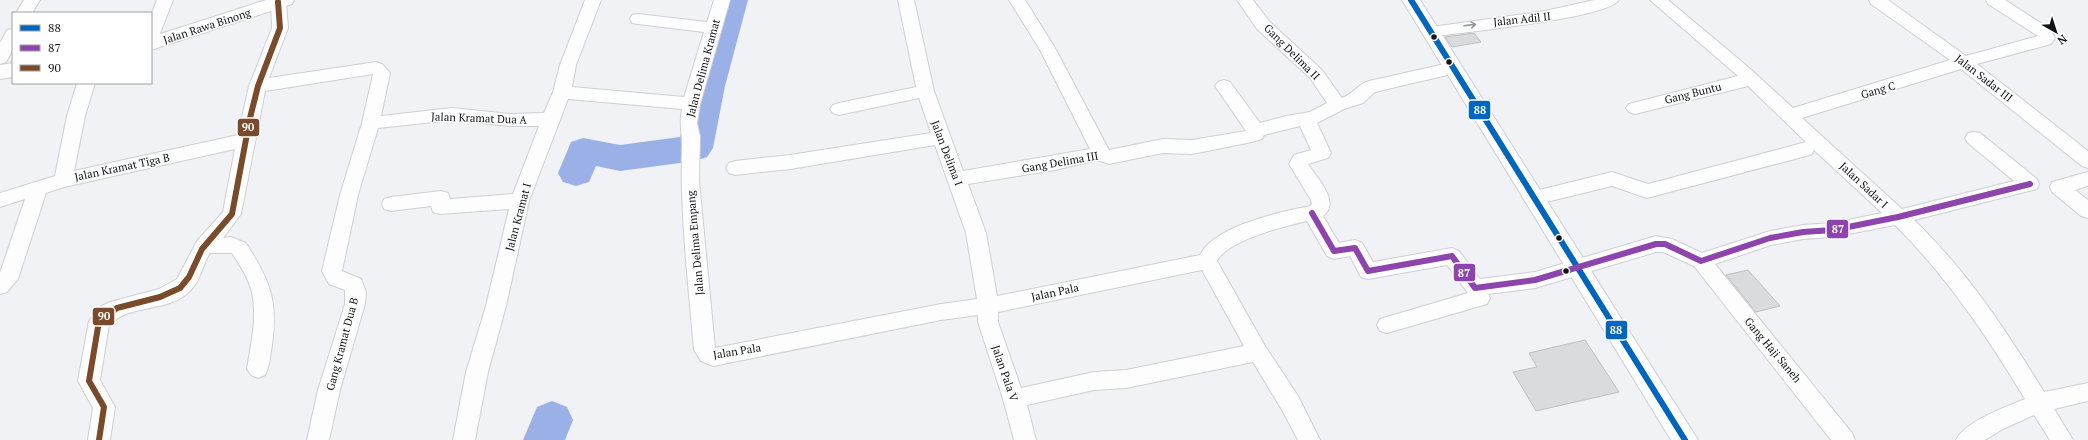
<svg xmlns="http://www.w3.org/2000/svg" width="2088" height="440" font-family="'PT Serif',serif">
  <rect width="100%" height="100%" fill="#f1f2f6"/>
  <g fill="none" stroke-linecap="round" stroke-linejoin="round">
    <path fill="#9cb0e8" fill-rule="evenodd" d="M716,0H748L725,86L713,148L707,157L695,161L620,171L596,166L589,182L576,186L563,182L558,173L571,142L583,138L620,145L680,137L691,86Z
      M552,401L567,407L573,420L565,440H523L537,407Z"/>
  </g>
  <path fill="#dadbde" stroke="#bebfc3" d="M1474,33L1481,42L1452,47L1445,37Z
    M1748,270L1780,306L1756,312L1726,275Z
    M1585,340L1619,392L1536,411L1513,372L1537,367L1529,353Z"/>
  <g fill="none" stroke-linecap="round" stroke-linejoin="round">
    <g stroke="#cecfd3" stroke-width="2">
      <path id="minor" d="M24,0H40L32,13H16Z
        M157,0H173L159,36L157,40L151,41V15Z
        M271,0H285L286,2L288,28L269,78L376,62L382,64L390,73L381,116L452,108L511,114L544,113L553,92L560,65L585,0H601L576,65L572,87L684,97L704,32L638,24L632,23L630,19L632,15L638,14L707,22L714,0H730L700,104L697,123L700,137L699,181L715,348L941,304L977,299L966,233L935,145L790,169L735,175L729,173L726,168L729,163L735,161L790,155L931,133L919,98L839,115L833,113L830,109L833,105L839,103L916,87L898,0H914L934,91L963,171L1090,149L1039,48L1009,0H1025L1055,48L1109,150L1163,139L1192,140L1246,131L1215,86L1218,82L1224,80L1230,82L1260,123L1286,116L1310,112L1327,103L1310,78L1257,29L1237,0H1253L1269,21L1322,70L1342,98C1353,94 1358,84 1369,81L1454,62L1460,64L1462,68L1460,72L1375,92L1363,103L1344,109L1317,123L1331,153L1328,158L1308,164C1317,178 1341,202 1323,216L1339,243L1355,240L1362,243L1373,262L1452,248L1459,251L1480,279L1535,272L1656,236L1672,239L1702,253L1770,231L1803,225L1833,223L1882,213L1814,150L1812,154L1806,156L1647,198L1612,186L1534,205L1527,203L1525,198L1527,193L1612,172L1648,184L1806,142L1748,86L1635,114L1629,112L1626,108L1629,104L1738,76L1650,0H1668L1747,66L1793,108L1950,60L1871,4L1869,0H1888L1966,56L2038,36L1988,4L1986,0H2005L2050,29L2055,38L2051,44L1977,64L2088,151V168L2082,166L1961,69L1802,118L1902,209L2014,181L1968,143L1965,138L1968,133L1974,132L1980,133L2037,179L2039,184L2037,189L1914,220C1967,271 2006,330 2044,392L2088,383V401L2054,409L2073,440H2050L2034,415L2003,429L1985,440H1956C1965,421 2006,407 2025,399C1986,335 1948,278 1895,225L1833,237L1803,239L1771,245L1715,264L1852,433L1855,440H1831L1694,266L1663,252H1656L1535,288L1488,294L1490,298L1487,304L1387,333L1380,331L1377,325L1380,319L1468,293L1447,265L1368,279L1361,277L1350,256L1334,259L1327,256L1307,221C1285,226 1228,240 1217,261L1265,346L1298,396L1320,440H1298L1282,410L1253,362L1126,388L1094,390L1027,405L1036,440H1014L1003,399L978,322V315L941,320L713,366L701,361L694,350C688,282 680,213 682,145C682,132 679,122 682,109L568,99L529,201L506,306L488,372L475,440H453L466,372L486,306L509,209L440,214L433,212L431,206L391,211L384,209L382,204L384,199L391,197L441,191L448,193L450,199L513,194L539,126H511L452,120L378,128L358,195L342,271L361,279L366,292L365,304L340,390L329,440H307L318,390L345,304V290L329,284L322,271L340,195L362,123L373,74L265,91L241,214L223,238L231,237L246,243C270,281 278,299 272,345C270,355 270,366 265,375L258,378L251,375L247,369C251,343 259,312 250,286C246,274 239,264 232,253H210C202,265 201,281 190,291C168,313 131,303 109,325L100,380L115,407L110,440H88L93,408L78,381L89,321L100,307L110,302L159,289L177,279L197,241L223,212L235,149L64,187L46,193L18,279L7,292L0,294V273L25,199L0,207V193L55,176L67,116L77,83H95L85,116L74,171L238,135L249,86L272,28ZM1300,126L1311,150L1294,155L1289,164L1311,200L1312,204L1310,206C1304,208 1297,208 1291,210C1265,216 1213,229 1200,255L997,296L986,233L968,184L1055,170L1097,160L1109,164L1163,153L1192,154L1252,142L1262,139L1264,135ZM1202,270L1244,346L1126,370L1094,372L1021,388L998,322V312Z
        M1594,0H1619C1607,19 1461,32 1432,37L1426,36L1424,32L1426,28L1432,27L1545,11Z
        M13,29V49L6,62L0,64V43L7,30Z
        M2088,172V186L2075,190L2088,200V218L2081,216L2052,192L2050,187L2052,182Z"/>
    </g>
    <g stroke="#cecfd3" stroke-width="2">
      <path id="secondary" d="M266,0H294L292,4L151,50V37Z
        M1402,0H1420L1698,440H1671Z
        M13,63V77L0,79V65Z"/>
    </g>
    <use href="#minor" fill="#fdfdfe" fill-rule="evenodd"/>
    <use href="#secondary" fill="#fdfdfe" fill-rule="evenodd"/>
    <g stroke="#fff" stroke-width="9">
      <path id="bus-1" d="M1411,0L1685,440"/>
    </g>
    <g stroke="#fff" stroke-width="9">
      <path id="bus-2" d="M1312,213L1334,251L1355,248L1368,271L1452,256L1475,288L1535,280L1656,244H1665L1701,261L1770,238L1803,232L1833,230L1898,217L2030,184"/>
    </g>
    <g stroke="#fff" stroke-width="9">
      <path id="bus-3" d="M99,440L104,407L89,381L99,321L117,308L160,297L180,288L189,277L202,249L232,214L250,118L258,86L280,28L278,2"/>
    </g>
    <use href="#bus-1" stroke="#0065bd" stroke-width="6"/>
    <use href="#bus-2" stroke="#8e44ad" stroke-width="6"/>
    <use href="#bus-3" stroke="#7a4b2a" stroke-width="6"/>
  </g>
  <defs><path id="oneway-shaft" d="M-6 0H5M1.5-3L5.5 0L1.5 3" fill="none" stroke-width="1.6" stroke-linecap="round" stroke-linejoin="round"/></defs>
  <use stroke="#939395" href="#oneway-shaft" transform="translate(1470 25) rotate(-7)"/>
  <g fill="#111215" stroke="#fff" stroke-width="1.5">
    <circle cx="1434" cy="37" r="3.5"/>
    <circle cx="1449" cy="62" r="3.5"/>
    <circle cx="1559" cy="238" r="3.5"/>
    <circle cx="1566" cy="271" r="3.5"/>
  </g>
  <g text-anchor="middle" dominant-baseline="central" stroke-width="3" stroke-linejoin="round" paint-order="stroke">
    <g font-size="11" fill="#111215" stroke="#fff">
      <text transform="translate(1522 19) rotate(-6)">Jalan Adil II</text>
      <text transform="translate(207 26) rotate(-18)">Jalan Rawa Binong</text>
      <text transform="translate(1292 52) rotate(45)">Gang Delima II</text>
      <text transform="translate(703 68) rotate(-75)">Jalan Delima Kramat</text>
      <text transform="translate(1984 78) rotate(38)">Jalan Sadar III</text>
      <text transform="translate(1878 90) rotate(-16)">Gang C</text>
      <text transform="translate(1693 93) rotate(-14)">Gang Buntu</text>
      <text transform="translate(479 118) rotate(2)">Jalan Kramat Dua A</text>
      <text transform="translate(947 153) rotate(69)">Jalan Delima I</text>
      <text transform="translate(1060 162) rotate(-10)">Gang Delima III</text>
      <text transform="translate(122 167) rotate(-12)">Jalan Kramat Tiga B</text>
      <text transform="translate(1864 185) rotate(43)">Jalan Sadar I</text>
      <text transform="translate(518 217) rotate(-75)">Jalan Kramat I</text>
      <text transform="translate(695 243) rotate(-95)">Jalan Delima Empang</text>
      <text transform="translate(1055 292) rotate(-12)">Jalan Pala</text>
      <text transform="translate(342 344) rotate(-75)">Gang Kramat Dua B</text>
      <text transform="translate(1773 350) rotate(50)">Gang Haji Saneh</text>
      <text transform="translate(737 351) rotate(-9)">Jalan Pala</text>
      <text transform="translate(1005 373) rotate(71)">Jalan Pala V</text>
    </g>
  </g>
  <g stroke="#fff" stroke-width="1.5">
    <rect x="1468" y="100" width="23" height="20" rx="4" fill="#0065bd"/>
    <rect x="237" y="118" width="23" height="19" rx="4" fill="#7a4b2a"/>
    <rect x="1826" y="219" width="23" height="20" rx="4" fill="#8e44ad"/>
    <rect x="1453" y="263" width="23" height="19" rx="4" fill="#8e44ad"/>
    <rect x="92" y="307" width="23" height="19" rx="4" fill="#7a4b2a"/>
    <rect x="1605" y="320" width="23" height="20" rx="4" fill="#0065bd"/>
  </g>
  <g font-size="11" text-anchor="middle" font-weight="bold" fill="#fff">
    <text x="1480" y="114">88</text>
    <text x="248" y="131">90</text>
    <text x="1838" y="233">87</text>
    <text x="1464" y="277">87</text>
    <text x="104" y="320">90</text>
    <text x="1616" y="334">88</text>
  </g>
  <rect x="12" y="12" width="140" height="72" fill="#ffffff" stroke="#a0a0a1"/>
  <rect x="20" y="25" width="20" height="6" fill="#0065bd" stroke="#a0a0a1"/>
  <text x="48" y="32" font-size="12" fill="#111215">88</text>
  <rect x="20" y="45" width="20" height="6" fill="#8e44ad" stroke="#a0a0a1"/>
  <text x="48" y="52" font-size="12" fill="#111215">87</text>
  <rect x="20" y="65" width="20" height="6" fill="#7a4b2a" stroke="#a0a0a1"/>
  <text x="48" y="72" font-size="12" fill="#111215">90</text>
  <g transform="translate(2056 32) rotate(141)" stroke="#ffffff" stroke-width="3" paint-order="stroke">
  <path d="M0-3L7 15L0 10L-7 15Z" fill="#111215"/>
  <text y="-6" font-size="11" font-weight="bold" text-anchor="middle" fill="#111215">N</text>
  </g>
</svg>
